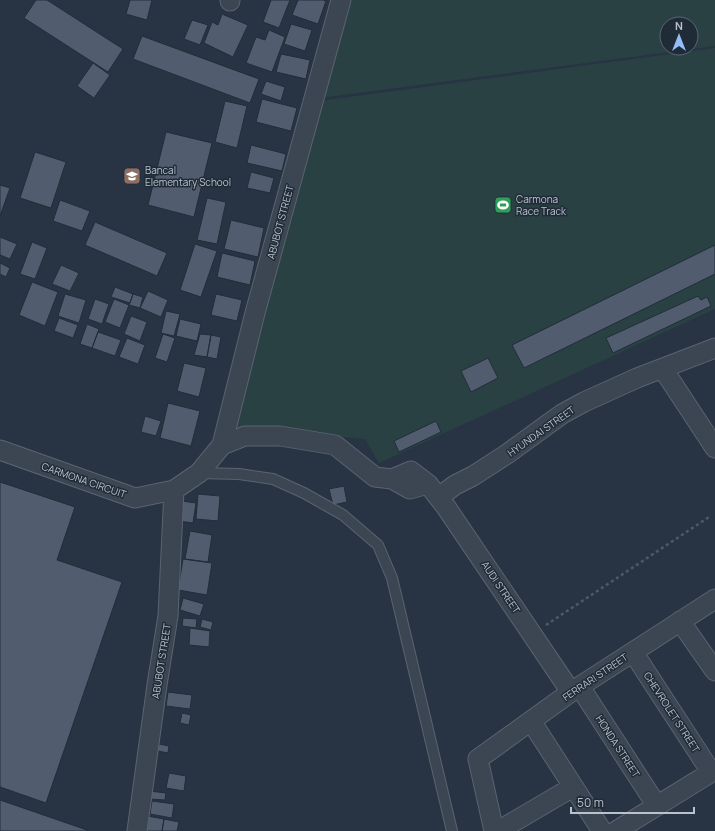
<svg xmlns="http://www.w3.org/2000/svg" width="715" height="831" font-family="Manrope,sans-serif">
  <rect width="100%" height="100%" fill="#283443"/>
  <path fill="#2a4144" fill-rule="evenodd" d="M352,0H715V46L320,98ZM667,24H691V48H667Z
    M715,48V309L379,463L365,439L229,426L319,101Z"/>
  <path fill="#515d6e" stroke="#222d3a" d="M36,0H47L123,49L108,72L24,18Z
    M130,0H152L147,20L126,14Z
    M271,0H290L279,28L263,22Z
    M298,0H323L326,1L318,24L292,15Z
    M222,14L248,25L233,57L204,43L212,22L218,25Z
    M192,20L208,25L200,45L184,39Z
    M291,24L312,30L305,51L284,44Z
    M269,30L285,37L272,72L246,63L256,37L265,40Z
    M142,36L259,79L250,103L133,59Z
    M281,54L310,60L306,79L276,72Z
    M93,63L110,75L94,98L77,86Z
    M266,81L285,87L281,101L261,94Z
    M262,99L297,108L291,131L256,122Z
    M225,101L247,106L237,148L215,142Z
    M166,132L212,143L194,217L148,205Z
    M251,145L286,154L282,171L247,163Z
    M35,152L66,162L51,208L20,198Z
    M251,172L274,178L270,193L247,188Z
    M0,185L10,188L0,216Z
    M207,198L226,202L217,244L197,240Z
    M60,200L90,211L82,231L53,221Z
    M231,220L264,228L258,257L224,249Z
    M95,222L167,253L157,276L85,245Z
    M0,237L17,244L10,259L0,255Z
    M32,242L47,248L35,279L20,274Z
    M195,244L217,251L201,297L180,290Z
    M715,245V274L524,368L512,345Z
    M222,253L255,261L250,285L217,277Z
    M0,263L10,268L6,277L0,274Z
    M61,265L79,273L70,291L52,284Z
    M32,282L58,292L45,326L19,315Z
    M115,287L133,294L130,303L111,297Z
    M148,291L168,300L161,317L140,308Z
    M65,294L86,300L79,323L58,316Z
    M133,294L143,297L140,308L129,305Z
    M216,294L242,300L237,321L211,315Z
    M698,296L701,300L707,297L711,306L613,353L606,338Z
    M95,299L109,304L102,324L88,319Z
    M114,299L129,305L120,328L105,322Z
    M166,311L180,314L174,336L161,333Z
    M131,316L147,322L140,341L124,334Z
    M59,318L78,325L73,338L54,331Z
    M180,319L201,324L197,341L176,336Z
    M87,324L99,329L92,348L80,344Z
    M98,332L121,340L115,356L92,348Z
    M163,334L175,338L167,362L155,358Z
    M200,334L211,335L207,357L194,355Z
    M211,335L221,337L217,359L207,357Z
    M127,338L145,345L138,364L119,357Z
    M488,358L498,378L471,392L461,371Z
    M184,363L206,368L199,397L177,391Z
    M168,403L200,411L191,446L160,438Z
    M145,416L161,421L156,436L141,432Z
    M436,421L441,432L399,452L394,441Z
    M0,482L75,507L57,560L122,582L46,803L0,787Z
    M344,486L347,502L333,505L329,489Z
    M198,494L220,496L218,521L196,519Z
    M182,501L196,503L193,523L179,521Z
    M190,531L212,535L208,562L185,559Z
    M183,559L212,563L207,595L178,590Z
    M183,598L204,604L200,616L180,610Z
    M183,618L197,619L196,628L182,626Z
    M202,619L213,622L211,630L200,627Z
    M190,628L210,631L209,647L189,645Z
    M168,692L192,695L190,709L166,706Z
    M182,713L191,715L189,725L180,723Z
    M159,744L169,746L168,753L158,751Z
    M169,773L186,776L184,791L166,788Z
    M149,791L166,793L165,800L149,799Z
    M0,800L87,830V831H0Z
    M152,801L174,804L172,818L150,814Z
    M147,816L164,819L162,831H144Z
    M164,819L179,822L177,831H162Z"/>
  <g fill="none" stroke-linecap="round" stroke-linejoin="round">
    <g stroke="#5a6470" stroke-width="12">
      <path id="service" d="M199,473L239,474L273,479L304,493L343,515L378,545L392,578L452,831"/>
    </g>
    <g stroke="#5a6470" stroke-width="21">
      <path id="minor" d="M230,0V1
        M663,369L715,448
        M222,445L245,436H280L335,445L375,477L392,479L410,489L428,484
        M0,450L135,498L174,490L199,473L222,445L255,313L341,0
        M392,479L411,471L428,484L446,507L571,692
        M439,497L455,485L473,476L507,454L562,414L584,402L637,378L715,348
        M680,621L715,671
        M633,652L711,772
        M580,687L657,806
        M531,721L602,831
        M137,831L157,685L168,616L174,490
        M494,831L478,759L571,692L715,599
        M498,831L573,787
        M616,831L715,770"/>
    </g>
    <path stroke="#485e60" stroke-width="2.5" stroke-dasharray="3 3" stroke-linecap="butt" d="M546,625L709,517"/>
    <use href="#service" stroke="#3c4653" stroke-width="10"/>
    <use href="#minor" stroke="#3c4653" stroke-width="19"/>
  </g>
  <defs>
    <g id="school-square" transform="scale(0.9)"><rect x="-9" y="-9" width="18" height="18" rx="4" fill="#8d6e63" stroke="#202b38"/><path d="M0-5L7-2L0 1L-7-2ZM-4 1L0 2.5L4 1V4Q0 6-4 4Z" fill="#fff"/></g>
    <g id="stadium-square" transform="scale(0.9)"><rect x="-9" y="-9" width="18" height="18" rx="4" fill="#2e9e5b" stroke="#202b38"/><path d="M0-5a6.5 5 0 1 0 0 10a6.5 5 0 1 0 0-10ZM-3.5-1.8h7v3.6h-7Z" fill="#fff"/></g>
  </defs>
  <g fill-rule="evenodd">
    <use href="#school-square" x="132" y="176"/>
    <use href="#stadium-square" x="503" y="205"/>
  </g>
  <g text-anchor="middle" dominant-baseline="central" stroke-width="3" stroke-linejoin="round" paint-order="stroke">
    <g font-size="10" fill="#b9c1cc" stroke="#202b38" text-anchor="start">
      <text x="145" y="170">Bancal<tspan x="145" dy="12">Elementary School</tspan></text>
      <text x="516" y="199">Carmona<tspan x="516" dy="12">Race Track</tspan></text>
    </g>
    <g font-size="10" fill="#b9c1cc" stroke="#202b38">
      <text transform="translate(280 222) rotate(-75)">ABUBOT STREET</text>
      <text transform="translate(541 431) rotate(-35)">HYUNDAI STREET</text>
      <text transform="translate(84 480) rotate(19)">CARMONA CIRCUIT</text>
      <text transform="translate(501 587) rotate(56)">AUDI STREET</text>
      <text transform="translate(161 661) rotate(-81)">ABUBOT STREET</text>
      <text transform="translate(595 677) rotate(-34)">FERRARI STREET</text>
      <text transform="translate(672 712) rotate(57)">CHEVROLET STREET</text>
      <text transform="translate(618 746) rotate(57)">HONDA STREET</text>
    </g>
  </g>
  <g transform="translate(679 36)"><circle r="19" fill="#202b38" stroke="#5d6773"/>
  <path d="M0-3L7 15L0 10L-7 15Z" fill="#94bcf7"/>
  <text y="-6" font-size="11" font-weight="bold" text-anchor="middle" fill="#b9c1cc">N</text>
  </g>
  <path d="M571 807v6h123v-6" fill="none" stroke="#b9c1cc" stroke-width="2"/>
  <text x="577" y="807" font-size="12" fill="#b9c1cc" stroke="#202b38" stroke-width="3" paint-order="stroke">50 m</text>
</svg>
